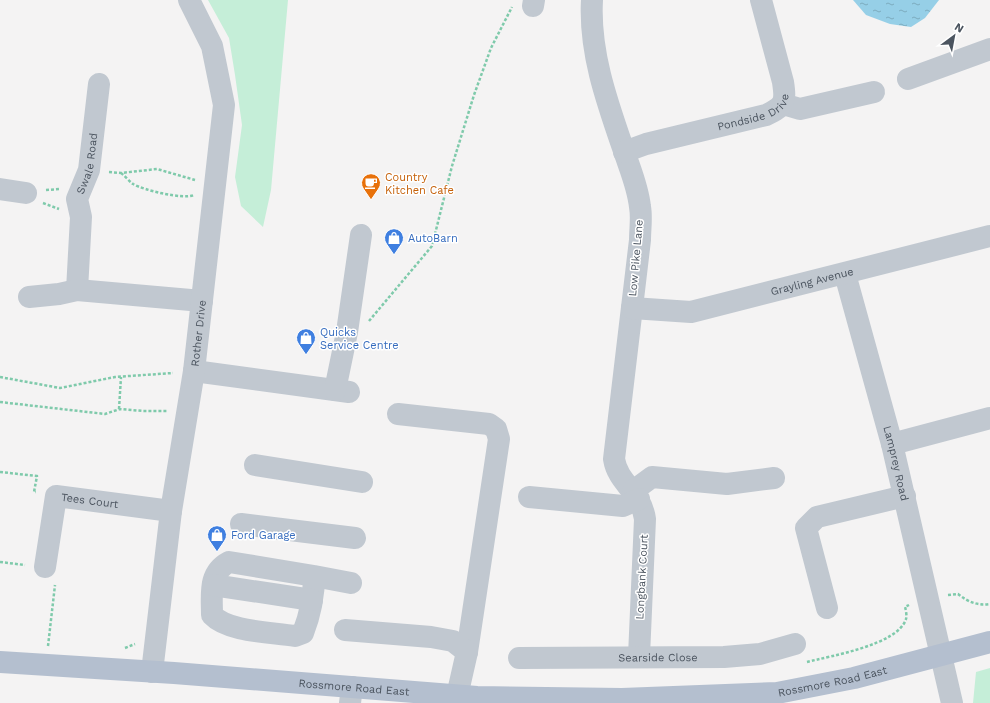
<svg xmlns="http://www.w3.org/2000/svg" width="990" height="703" font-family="'Work Sans',sans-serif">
  <defs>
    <pattern id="water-ripples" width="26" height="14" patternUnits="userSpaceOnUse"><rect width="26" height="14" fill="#96cfe7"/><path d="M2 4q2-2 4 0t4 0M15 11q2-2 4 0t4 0" fill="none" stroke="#7cabbe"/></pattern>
  </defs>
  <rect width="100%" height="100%" fill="#f4f3f3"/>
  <path fill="#c5eed8" d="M208,0H288L271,190L263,227L241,206L235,177L242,125L235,75L229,38Z
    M990,668V703H973L976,672Z"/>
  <path fill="url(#water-ripples)" d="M853,0H939L925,18L911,27L890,24L866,15Z"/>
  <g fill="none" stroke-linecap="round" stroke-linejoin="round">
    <path stroke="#7fcaab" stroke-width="2.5" stroke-dasharray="3 2" stroke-linecap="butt" d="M109,172L121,173L157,169L195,180
      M121,173C125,176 129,181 133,184C143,190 184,200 194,195
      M46,190L60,189
      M43,203L59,209
      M369,321L432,246L452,166L474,95L491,48L512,7
      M0,377L60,388L115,377L173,373
      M0,402L105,414L120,409L143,411H168
      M119,409L121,377
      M0,472L37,476L34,492H36
      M0,562L25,565
      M948,595L958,594C968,602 978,606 990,604
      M48,646L55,585
      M125,648L135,644
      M807,662C830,656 898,645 906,619C907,616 906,610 905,607L909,605"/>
    <g stroke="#c1c8d0" stroke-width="22">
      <path d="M592,0C589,52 607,102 624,151C630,169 638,187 640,207C642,217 640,229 640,240L614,459C618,484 641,491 645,519L639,656"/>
      <path d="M533,6L534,0"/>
      <path d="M908,79L990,49"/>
      <path d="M783,104L800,109L874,92"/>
      <path id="s1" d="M624,152L646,144L766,115C785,106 786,102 783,82L761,0"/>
      <path d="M0,189L26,193"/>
      <path id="s2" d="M845,274L892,444L952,703"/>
      <path id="s3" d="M77,290L81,217L77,199L89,170L99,84"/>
      <path d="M29,297L59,294L77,290L202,301"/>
      <path id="s4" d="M632,308L691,312L990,236"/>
      <path d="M194,371L349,392"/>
      <path d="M335,390L347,332L361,235"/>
      <path d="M398,414L489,424L496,429L499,439L467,652"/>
      <path d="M892,444L990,418"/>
      <path d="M255,465L362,482"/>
      <path d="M633,491L652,477L727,484L774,478"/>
      <path d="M529,497L623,506L639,499"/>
      <path d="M241,524L355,538"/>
      <path id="s5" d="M45,567L56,496L171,511"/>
      <path d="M314,576L229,562C208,573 212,594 212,615C228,632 271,632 295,636L303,633C310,615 314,595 314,576L351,583"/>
      <path d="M213,585L312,600"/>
      <path d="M827,608L806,528L817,517L905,496"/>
      <path d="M345,630L431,637L453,641L467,652L457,696"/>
      <path id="s6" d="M519,658L724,657L760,654L795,644"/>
      <path id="s7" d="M152,672L171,511L194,371L224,105L212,46L189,0"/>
      <path d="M350,703L352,687"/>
    </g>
    <path stroke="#b4bfcf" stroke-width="22" id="s8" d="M0,662L174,673L477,697L622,699L777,693L854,678L990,642"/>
  </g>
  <defs>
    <g id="cafe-pin" transform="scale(1)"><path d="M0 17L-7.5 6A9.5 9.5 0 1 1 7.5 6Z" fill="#e8710a" stroke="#fff"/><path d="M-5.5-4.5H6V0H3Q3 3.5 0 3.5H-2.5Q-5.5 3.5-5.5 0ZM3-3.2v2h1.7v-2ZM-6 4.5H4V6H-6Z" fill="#fff"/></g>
    <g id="shop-pin" transform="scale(1)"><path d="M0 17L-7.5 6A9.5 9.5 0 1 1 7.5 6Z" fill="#3f7fe0" stroke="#fff"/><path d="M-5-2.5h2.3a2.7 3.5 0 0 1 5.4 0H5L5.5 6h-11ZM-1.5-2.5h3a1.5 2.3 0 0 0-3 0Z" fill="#fff"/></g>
  </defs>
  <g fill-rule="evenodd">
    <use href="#cafe-pin" x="371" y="183"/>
    <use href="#shop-pin" x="394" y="238"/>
    <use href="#shop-pin" x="306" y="338"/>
    <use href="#shop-pin" x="217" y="535"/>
  </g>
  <g text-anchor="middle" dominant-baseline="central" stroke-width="3" stroke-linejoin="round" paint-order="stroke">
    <g font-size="11" fill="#4b545f" stroke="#fff">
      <text stroke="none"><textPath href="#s1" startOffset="137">Pondside Drive</textPath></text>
      <text stroke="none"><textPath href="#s3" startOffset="129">Swale Road</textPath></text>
      <text transform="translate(636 258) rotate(-85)">Low Pike Lane</text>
      <text stroke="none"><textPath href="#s4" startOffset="184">Grayling Avenue</textPath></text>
      <text stroke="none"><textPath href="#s7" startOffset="342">Rother Drive</textPath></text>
      <text stroke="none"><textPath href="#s2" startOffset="196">Lamprey Road</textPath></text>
      <text stroke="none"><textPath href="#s5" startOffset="106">Tees Court</textPath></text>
      <text transform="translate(642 577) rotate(-87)">Longbank Court</text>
      <text stroke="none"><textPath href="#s6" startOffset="139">Searside Close</textPath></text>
      <text stroke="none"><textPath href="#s8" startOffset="835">Rossmore Road East</textPath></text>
      <text stroke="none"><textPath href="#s8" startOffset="355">Rossmore Road East</textPath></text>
    </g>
    <g font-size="11" fill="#c56008" stroke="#fff" text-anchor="start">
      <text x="385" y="177">Country<tspan x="385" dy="13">Kitchen Cafe</tspan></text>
    </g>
    <g font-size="11" fill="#366cbe" stroke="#fff" text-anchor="start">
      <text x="408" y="238">AutoBarn</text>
      <text x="320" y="332">Quicks<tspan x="320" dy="13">Service Centre</tspan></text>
      <text x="231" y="535">Ford Garage</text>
    </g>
  </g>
  <g transform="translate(954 36) rotate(32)" stroke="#ffffff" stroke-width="3" paint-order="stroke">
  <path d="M0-3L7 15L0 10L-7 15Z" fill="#4b545f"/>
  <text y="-6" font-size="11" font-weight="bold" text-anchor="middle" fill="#4b545f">N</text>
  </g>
</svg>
